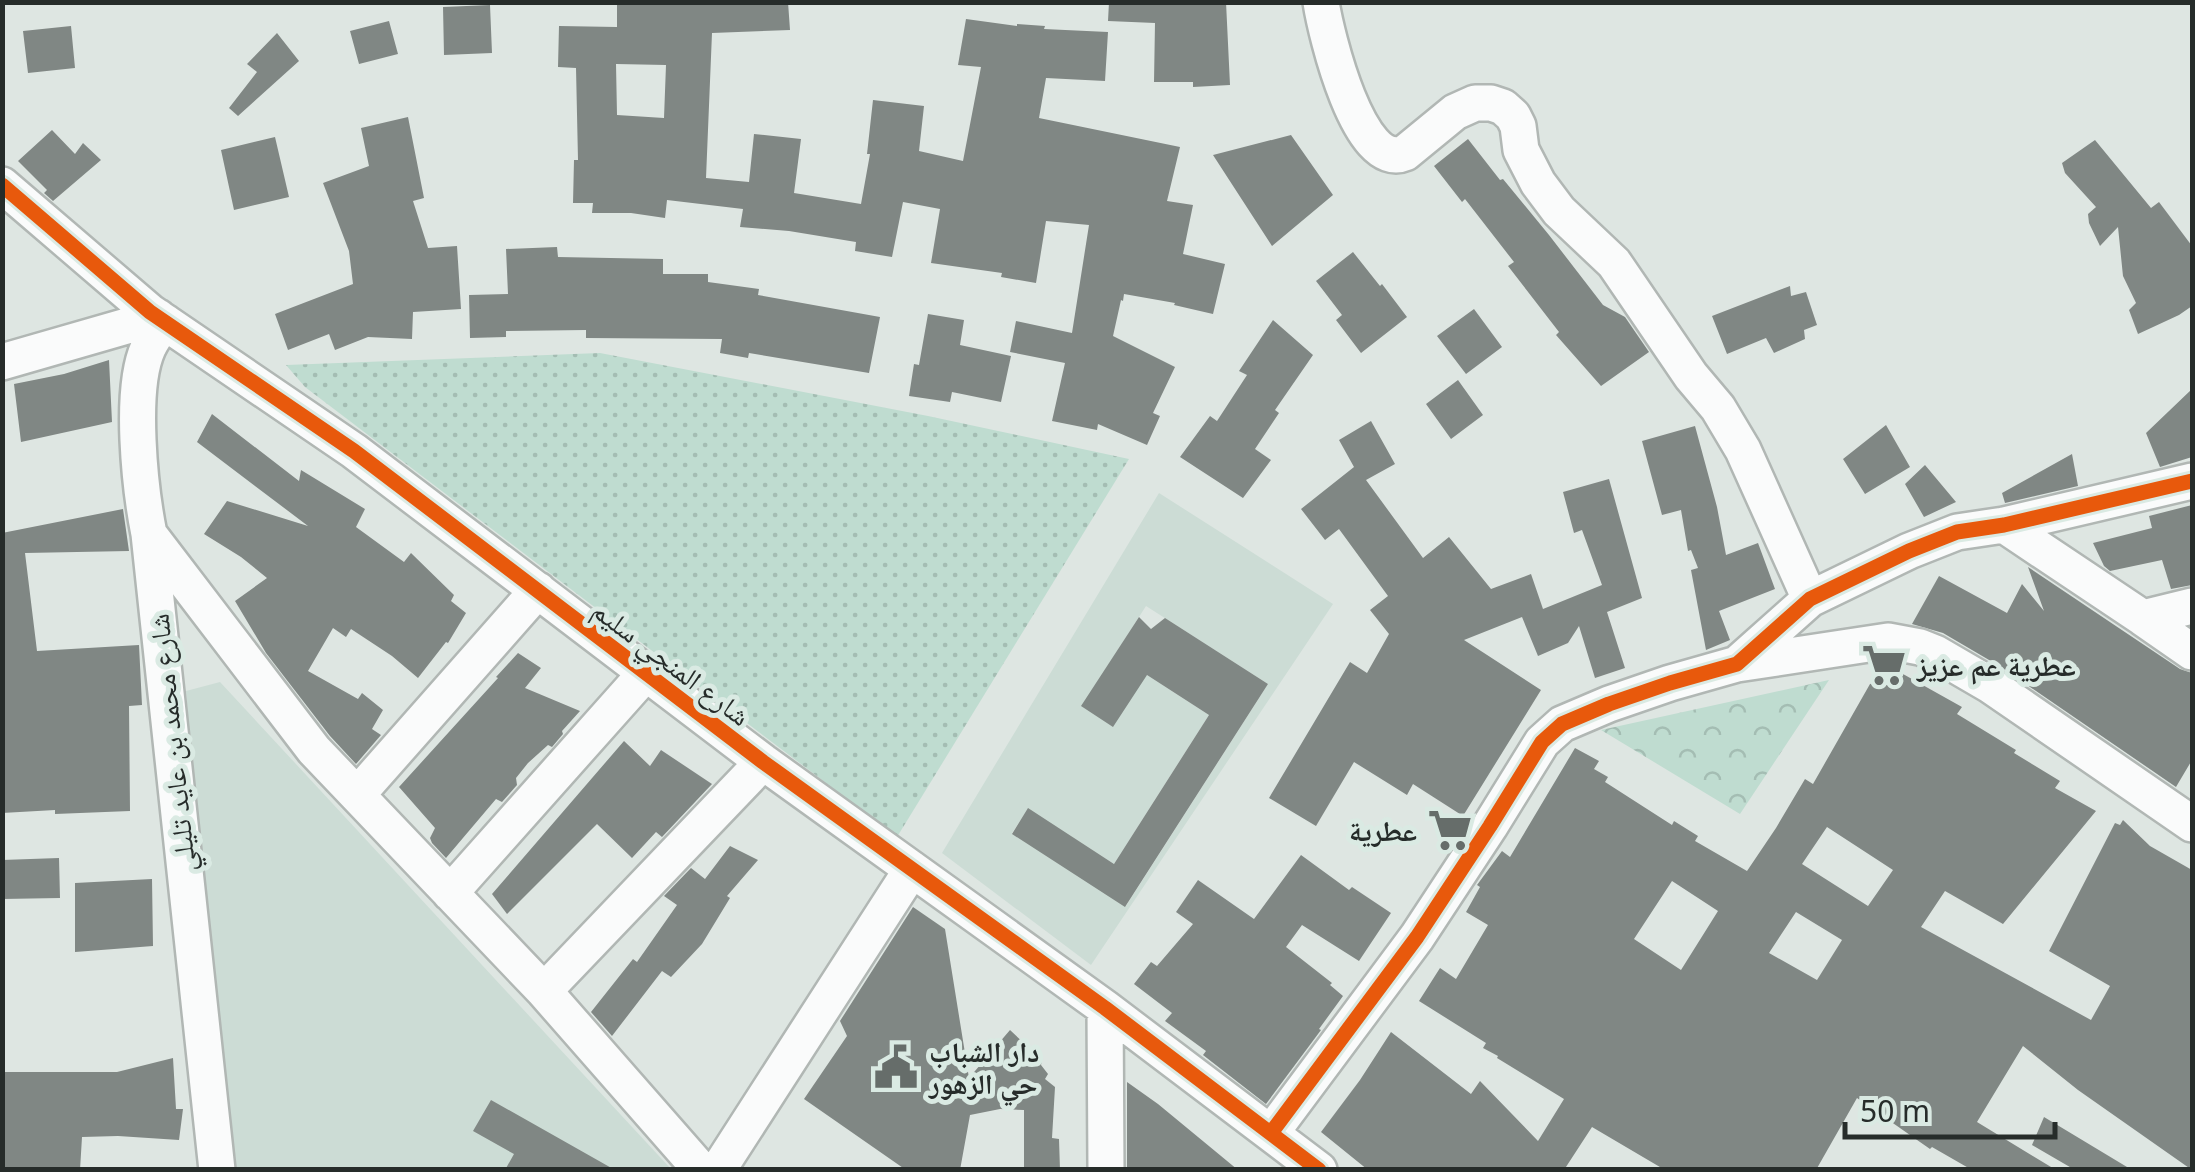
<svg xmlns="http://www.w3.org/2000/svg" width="2195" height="1172" font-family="'Noto Sans','Noto Naskh Arabic',sans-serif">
  <defs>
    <pattern id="grass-dots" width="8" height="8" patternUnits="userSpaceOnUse" patternTransform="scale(2.5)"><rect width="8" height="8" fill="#bfdcd0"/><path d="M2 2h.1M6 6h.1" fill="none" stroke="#a4bdb3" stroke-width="1.8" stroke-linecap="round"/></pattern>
    <pattern id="forest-crowns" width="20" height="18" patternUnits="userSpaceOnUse" patternTransform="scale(2.5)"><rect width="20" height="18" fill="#bfdcd0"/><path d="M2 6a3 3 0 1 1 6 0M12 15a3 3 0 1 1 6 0" fill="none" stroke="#a4bdb3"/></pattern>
  </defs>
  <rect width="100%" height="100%" fill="#dee6e2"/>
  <path fill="#ccdcd5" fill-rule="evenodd" d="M1159,493L1333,604L1091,965L942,853ZM1146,606L1268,684L1126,906L1012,833L1028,809L1114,864L1209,715L1147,675L1082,706Z
    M220,682L671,1169H227L186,691Z"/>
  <path fill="url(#grass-dots)" d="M600,353L928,416L1129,459L897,837L305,387L286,365Z"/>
  <path fill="url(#forest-crowns)" d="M1829,680L1740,814L1601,730Z"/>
  <path fill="#808784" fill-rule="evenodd" d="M617,2H788L790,30L712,33L706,178L749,182L754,134L801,139L794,193L861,204L870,154H867L873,100L924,106L919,151L963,161L981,67L958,65L966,19L1017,26V24L1045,26L1044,29L1108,32L1105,81L1046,78L1039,118L1180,147L1167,201L1193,205L1183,254L1225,264L1213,314L1174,305L1175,303L1124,294L1123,301L1121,300L1113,336L1175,367L1153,413L1160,416L1147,445L1098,424L1097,430L1052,421L1065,363L1010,352L1016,321L1072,333L1089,225L1046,221L1036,283L1001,277L1002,273L931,263L940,209L903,202L892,257L855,251L856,242L789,231L740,227L743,209L667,200L665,218L631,213H592L593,203H573L574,160H578L576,68L558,67L559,26L617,27ZM616,64L666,65L664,118L617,115Z
    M1109,2H1226L1230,85L1193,87V82H1154L1155,23L1108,21Z
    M490,5L492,53L444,55L443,7Z
    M389,21L398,54L359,64L350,31Z
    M71,26L75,68L28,73L23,31Z
    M277,33L299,61L238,116L229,108L257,72L247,64Z
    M408,117L424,198L413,201L428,248L457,246L461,309L413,312L412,339L368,337L335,350L329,334L288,350L275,314L353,284L349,251L323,183L369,166L361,128Z
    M52,130L75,154L83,143L101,160L53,201L44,193L47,190L18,161Z
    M1291,135L1333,195L1272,246L1213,155Z
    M275,137L289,197L234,210L221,150Z
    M1468,139L1500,180L1503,179L1549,235L1603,305L1625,317L1649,352L1601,386L1556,335L1559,332L1508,266L1514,262L1465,199L1462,202L1434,166Z
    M2095,140L2151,208L2159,202L2192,246V306L2179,315L2138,334L2129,310L2136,303L2123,276L2118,227L2100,246L2089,223L2088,214L2096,207L2065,173L2062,163Z
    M557,247L558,257L663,259V274H708V282L759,289L758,295L880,317L869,373L749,353L748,358L720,353L722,339L586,338V330L506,331V337L470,338L469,295L508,294L506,249Z
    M1353,252L1380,286L1382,284L1407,317L1361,353L1336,320L1342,315L1316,281Z
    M1790,286L1791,296L1806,292L1817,325L1804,330L1805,339L1774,353L1766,338L1727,354L1712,316Z
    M1474,309L1502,347L1466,374L1437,336Z
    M928,314L964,320L960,345L1011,356L1001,402L952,392L950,402L909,396L914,364L919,365Z
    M1273,320L1313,355L1275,410L1279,413L1255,449L1271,460L1243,498L1180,457L1210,416L1217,421L1247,375L1239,371Z
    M109,360L112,422L21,442L14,384L64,374Z
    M1458,380L1483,415L1451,439L1426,404Z
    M2192,389V457L2160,467L2146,433Z
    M212,414L299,481L301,470L365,509L356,527L404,562L411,553L454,595L451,601L466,613L448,643L446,642L418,678L392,656L351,629L346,637L333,628L308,671L358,699L362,693L383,710L372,729L381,735L356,764L330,736L266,653L235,601L267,578L241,557L204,534L227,501L308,526L197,442Z
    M1371,421L1395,464L1366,480L1423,558L1449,537L1491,589L1531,574L1543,609L1602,585L1582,530L1574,533L1563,492L1609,479L1642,598L1607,612L1625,668L1595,678L1579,626L1568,643L1538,656L1522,617L1464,640L1541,690L1463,816L1413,784L1407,795L1354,762L1316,826L1269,798L1350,662L1367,673L1389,634L1370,610L1388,596L1339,529L1325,540L1301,509L1354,467L1339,440Z
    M1886,425L1910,467L1865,494L1843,459Z
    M1695,426L1717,507L1726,555L1758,543L1775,589L1719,611L1730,640L1706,650L1691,570L1698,568L1691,550L1688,551L1681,510L1662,515L1642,441Z
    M2072,454L2078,486L2005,503L2002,493Z
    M1925,465L1956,502L1924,517L1905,484Z
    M2192,505V585L2171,589L2162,560L2110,571L2104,566L2093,543L2152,528L2149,516Z
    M123,509L129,551L25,553L37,651L139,645L142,705L129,706L130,811L55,814V810L2,813V533Z
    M2028,567L2180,669L2192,673V760L2176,787L2001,667L1943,633L1912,624L1939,576L2007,613L2022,584L2044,611Z
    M1139,617L1151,629L1165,618L1268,684L1125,907L1012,834L1028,808L1114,864L1209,715L1147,675L1113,727L1081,706Z
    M518,653L541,668L525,688L580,711L562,731L563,734L552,747L548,745L528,763L516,778L517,785L502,802L496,799L446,858L432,843L430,838L435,828L399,787L498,678L496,677Z
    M1903,674L1962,707L1957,714L2016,750L2014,753L2060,781L2055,788L2096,811L2003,924L1945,891L1921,927L2091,1020L2110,986L2049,951L2115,823L2120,825L2123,820L2150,846L2192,870V1170L2078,1090L2023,1046L1977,1122L2056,1170H1972L1932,1147L1930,1149L1857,1098L1816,1170H1665L1592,1127L1564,1170H1368L1321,1132L1360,1080L1391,1032L1471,1094L1480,1081L1538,1141L1564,1099L1497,1058L1498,1056L1483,1048L1486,1043L1419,1001L1440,968L1456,979L1488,925L1466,912L1480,887L1477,885L1502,851L1510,857L1575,748L1599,761L1594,769L1608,777L1605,782L1672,825L1674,821L1698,836L1695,841L1747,871L1776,828L1805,779L1813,784L1870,684ZM1827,827L1893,870L1868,906L1802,864ZM1672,881L1718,911L1681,970L1634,939ZM1796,912L1842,940L1817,980L1769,953Z
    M624,741L650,766L661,750L712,784L662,837L656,832L632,858L597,824L507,914L492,894Z
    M730,846L758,860L727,896L730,898L702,944L671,977L662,971L612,1036L591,1012L633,959L637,962L677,905L664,896L691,868L705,879Z
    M1301,855L1349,890L1352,887L1391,913L1359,961L1302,925L1286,947L1332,983L1330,985L1343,996L1319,1029L1321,1030L1266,1104L1203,1055L1206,1051L1165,1021L1172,1013L1134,984L1151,962L1157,966L1193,924L1176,912L1198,880L1254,919Z
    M59,858L60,898L2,899V860Z
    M152,879L153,946L75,952V883Z
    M913,907L945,929L969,1078L1010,1030L1042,1060L1041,1065L1048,1074L1045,1079L1055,1087L1052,1138L1059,1139L1060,1170H1024V1110L1000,1109L970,1115L960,1170H906L804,1099L847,1036L840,1021Z
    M173,1058L176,1109H183L179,1140L118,1136L82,1137L80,1170H2V1072H117Z
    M1127,1082L1158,1104L1238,1170H1127Z
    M491,1100L615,1170H505L514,1154L473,1131Z
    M2044,1117L2132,1170H2075L2032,1145Z"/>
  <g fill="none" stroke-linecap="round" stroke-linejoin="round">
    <g stroke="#b1b7b4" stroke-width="40">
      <path id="minor" d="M1321,2C1326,34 1359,173 1405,153L1455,112L1475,103H1491L1503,107L1513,116L1518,126L1521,150L1538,183L1559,211L1614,263L1691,376L1718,408L1743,450L1810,599
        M2,185L150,312L354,451L763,762L1105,1008L1319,1170
        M165,322C159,330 152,339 148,348C129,390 140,489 149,534L217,1170
        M2,362L158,317
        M2004,525L2143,618L2192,606
        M149,534L314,750L544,991L701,1170
        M2143,618L2192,652
        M1737,664L1888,641L1920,647L1935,653L1990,685L2192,824
        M357,795L538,590
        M450,893L645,674
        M544,991L763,762
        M1105,1008L1106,1170
        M1271,1133L1417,937L1490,826L1542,742L1562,724L1609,704L1670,683L1737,664L1810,599L1909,551L1957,532L2004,525L2192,481
        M718,1170L912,869"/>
    </g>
    <use href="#minor" stroke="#fafbfb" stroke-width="35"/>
    <g stroke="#daeae3" stroke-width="21">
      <path id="cycleway" d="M2,185L150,312L354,451L763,762L1105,1008L1319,1170
        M1271,1133L1417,937L1490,826L1542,742L1562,724L1609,704L1670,683L1737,664L1810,599L1909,551L1957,532L2004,525L2192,481"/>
    </g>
    <use href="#cycleway" stroke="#e8590c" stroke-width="15"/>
  </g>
  <defs>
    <g id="supermarket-bare" transform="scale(3.45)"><path d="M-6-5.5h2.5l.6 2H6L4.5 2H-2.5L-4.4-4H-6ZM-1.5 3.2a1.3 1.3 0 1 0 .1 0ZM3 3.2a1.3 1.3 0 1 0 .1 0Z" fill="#666d6a" stroke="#daeae3" stroke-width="2.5" paint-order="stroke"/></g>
    <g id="civic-bare" transform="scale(3.45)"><path d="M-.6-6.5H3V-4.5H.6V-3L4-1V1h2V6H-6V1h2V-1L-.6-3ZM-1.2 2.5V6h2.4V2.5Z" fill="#666d6a" stroke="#daeae3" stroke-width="2.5" paint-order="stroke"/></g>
  </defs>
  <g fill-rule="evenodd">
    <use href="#supermarket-bare" x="1884" y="665"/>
    <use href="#supermarket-bare" x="1450" y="830"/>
    <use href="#civic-bare" x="896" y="1067"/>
  </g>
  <g text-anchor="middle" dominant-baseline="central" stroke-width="10" stroke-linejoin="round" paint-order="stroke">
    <g font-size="28" fill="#262c2a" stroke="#daeae3">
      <text transform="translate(672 662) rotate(37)">شارع المنجي سليم</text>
      <text transform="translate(171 743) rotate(-96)">شارع محمد بن عايد تليلي</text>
    </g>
    <g font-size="28" font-weight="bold" fill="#262c2a" stroke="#daeae3" text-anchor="start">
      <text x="1917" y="665">عطرية عم عزيز</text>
      <text x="1417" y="830" text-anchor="end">عطرية</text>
      <text x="929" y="1051">دار الشباب<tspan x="929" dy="32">حي الزهور</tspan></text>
    </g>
  </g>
  <rect width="2195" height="1172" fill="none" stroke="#262c2a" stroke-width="10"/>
  <path d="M1845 1122v15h210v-15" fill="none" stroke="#262c2a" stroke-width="5"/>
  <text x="1860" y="1122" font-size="30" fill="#262c2a" stroke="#daeae3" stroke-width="8" paint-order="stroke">50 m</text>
</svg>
